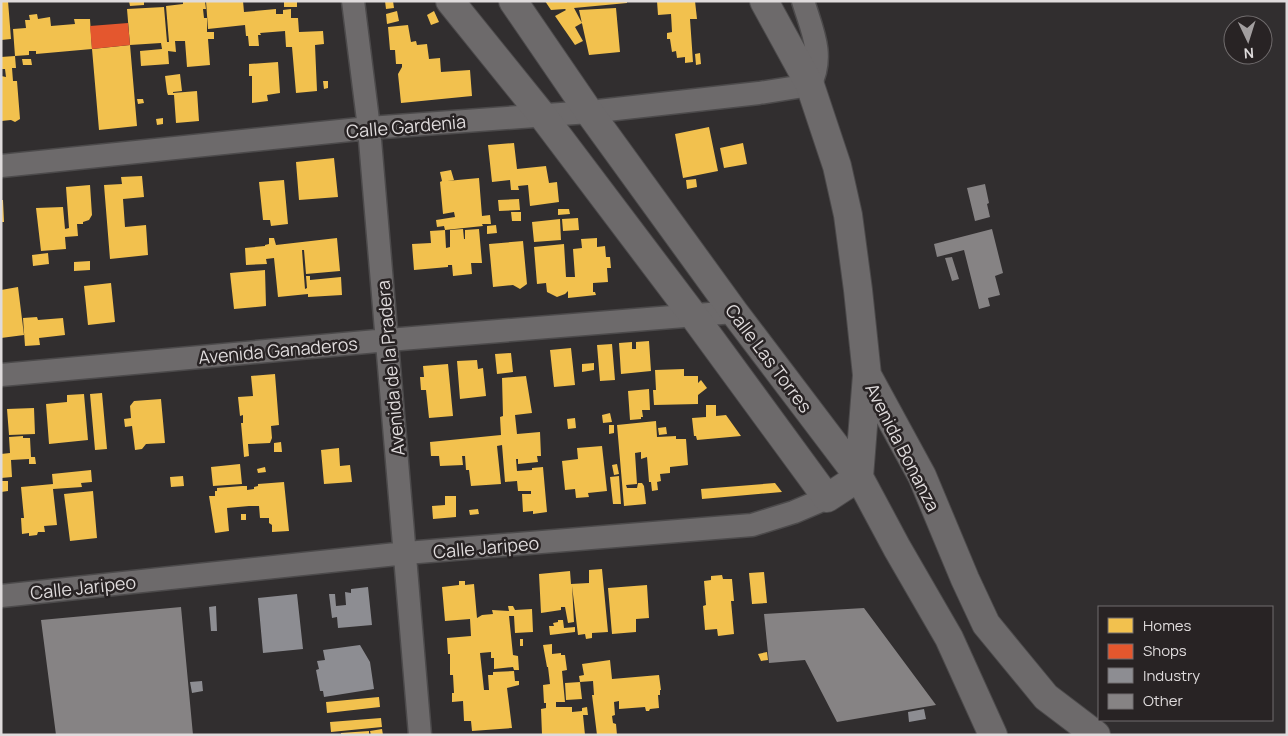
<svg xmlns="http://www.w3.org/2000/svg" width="1288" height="736" font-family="Manrope,sans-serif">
  <rect width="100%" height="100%" fill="#312e2f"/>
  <path fill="#f2c14e" d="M1,1H8L11,39L1,40Z
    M129,1H144V5L130,6Z
    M183,1H205L206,9H203L204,18H207V32H214V39H208L210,65L187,67L185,41H175L176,52L168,51L169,64L141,66L140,51L162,49L161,43L130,45L127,9L164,7L167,42H169L166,6L183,4Z
    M206,1H243L244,12L276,9V14H283V10L291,9V18H298L299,32L323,31L324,44L315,45L317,91L296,93L292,47H286L285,31L260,33L261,35H258L259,46H249L248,36H246L245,25L208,29Z
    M284,1H297V7H284Z
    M385,1H393L394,8L386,9Z
    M545,1H627V3L574,8L582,23L575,27L583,41L575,45L555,16L566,10L565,9L551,10Z
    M657,1H695L697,19H690L693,62L685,63V57L677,58L676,51L672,52L670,39H667V33L672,32L671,14L658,15Z
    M616,8L620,52L589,55L579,10Z
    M397,11L399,21L387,24L386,14Z
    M434,11L439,22L431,25L427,15Z
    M37,14L38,19L50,17L51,26L75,24L74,19H90L92,49L36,54V51H29V55L15,56L13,29L26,28L25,20H30L29,15Z
    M408,25L411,42L416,41L417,45L427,44L429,59L440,58L441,72L470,70L472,96L401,103L398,74L402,67V64H396L395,50H390L388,27Z
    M130,45L137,126L99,130L92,49Z
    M700,53L701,64L696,65L695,54Z
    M15,56L16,68H12L13,81H17L20,119L15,122L11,120L1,121V76L6,77L5,69H1V57Z
    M22,59H31L32,65H23Z
    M278,62L280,93L267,95L268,101L252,103V76H249V64Z
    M180,74L182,91L173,92V93L197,91L199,121L176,123L174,95H168L167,92L165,76Z
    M323,81H328V88L324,89Z
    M137,99H143L144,103L138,104Z
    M163,118V124L157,125L156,119Z
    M709,127L718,171L683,178L675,134Z
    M514,143L517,169L546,166L549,183L557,182L559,202L530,206L528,185L518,186L519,190H511L510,180L492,182L488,145Z
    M743,143L747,164L724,168L720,148Z
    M334,158L338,197L299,200L296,162Z
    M451,170L454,180L447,181L479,178L482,216L490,215L491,224H482L483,226L445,230L444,226L437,227L436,220L455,217L454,212L443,214L440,182L442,181L440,172Z
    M142,176L144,197L123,199L125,227L146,225L148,255L110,259L104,185L122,184L121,177Z
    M696,179L697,187L687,189L686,180Z
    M284,180L288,224L271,226L270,220H263L259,182Z
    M90,185L92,215L89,220L83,222V224H77L78,236L65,237L66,249L41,251L36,208L63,207L65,229L69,228L66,187Z
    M519,199L520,210L499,211L498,200Z
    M1,200H3L4,222H1Z
    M558,209H569L570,214L558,215Z
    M511,212H521V221H512Z
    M578,218L579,230L563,231L562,219Z
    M560,219L561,240L534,242L532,222Z
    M496,225L497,233L487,234V226Z
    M463,229L464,239H465V230L479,229L482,263H471L472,274L453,276L452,265H448V267L414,270L412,244L431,243L430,231L445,230L446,248L450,247V230Z
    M269,238H274L276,245L337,238L340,271L306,274L304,250H302L303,264L305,289L307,288L306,276H310V280L341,277L342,295L308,297V294L278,297L274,258L266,259L267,264L246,265L245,248L265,246V245L269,244Z
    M597,238V247L605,246L606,257H610L611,268H607L608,282L593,283V292H595L596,295L568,298V291L565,294L557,297L547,292L546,283L537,284L534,247L564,244L566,277H575L573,249L582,248L581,239Z
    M523,241L527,284L520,289L513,285L493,287L489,244Z
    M48,253L49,264L33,266L32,255Z
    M90,261V270L74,271V262Z
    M265,270L266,306L234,309L230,273Z
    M111,283L115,322L88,325L84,286Z
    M18,287L24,335L1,338V290Z
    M37,317L38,320L63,318L65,335L39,338L40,345L25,346L23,318Z
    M649,341L651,371L621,374L619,343L632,342V349H636V342Z
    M612,344L615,380L600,381L597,345Z
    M571,348L575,385L554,387L550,350Z
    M511,353L513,372L497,374L495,354Z
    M477,360L478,369L483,368L486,396L460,399L457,361Z
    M594,363V370L582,372V364Z
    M448,364L453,416L429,418L426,390H421L420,377H424L423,366Z
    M684,369V376H698V383L701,380L707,388L698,395V404L654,405L653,390H656L655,370Z
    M275,374L279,425L271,426L272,438L270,443L248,444L249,456L244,457L241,423H243V415L240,416L238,397L253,396L251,376Z
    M526,376L532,413L515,415L517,434L540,432L541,456H537L538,462L518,464V459H516L517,471L532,470V468L543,467L547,512L533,514V511L523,512L522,494H531V491H518L517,481L505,482L502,445L497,446L501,484L471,486L469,470H466L465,456H462L463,465L440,466L439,456H431L430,442L501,435L500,417L503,416L502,378Z
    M649,389L650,410H642L643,417H641V419L630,420L628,391Z
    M102,393L107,449L95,450L90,394Z
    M84,394L88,440L49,444L46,404L67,402V395Z
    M161,399L165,443L146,444L142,449L135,450L132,426L125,427L124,419L131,418L130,406L134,401Z
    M706,405H716V416L726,415L741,436L697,440L696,436H694L692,418L706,417Z
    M34,408L35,434L9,435L7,409Z
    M610,413L612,422L603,423L602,415Z
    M575,418L576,428L568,429L567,419Z
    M656,421L657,437L676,436V439H686L688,465L670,467V473L660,474L661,481L657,482L658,490L652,491L651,482H649L647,457L641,459V452L635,453L637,484L626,485L627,488H637L638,483H642L644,486L646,504L624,506L617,425Z
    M609,425H614V433L609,434Z
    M666,427L667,434L659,435L658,428Z
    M23,436V438H30L31,457H35L36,464H29V459L11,460L12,477L1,478V454L10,453L9,437Z
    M281,442L282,452H274V443Z
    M602,446L607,491L588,493L589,497L576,498L575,489L565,490L562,461L578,459L577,448Z
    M339,448L340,466L350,465L352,482L324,484L321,450Z
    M240,464L242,484L213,486L211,467Z
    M617,464L619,474L614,475L612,465Z
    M265,467L266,472L258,473L257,469Z
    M91,470L92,482L81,483L82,487L53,489L57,525L44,526L45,532H38L37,535L29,536V533L22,534L21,518H24L21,487L53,484L52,474Z
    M183,476L184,486L171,487L170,477Z
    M619,476L621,504H613L610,477Z
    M1,481H8V491L1,492Z
    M284,482L289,531L272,532V525L269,523V518H260L259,506H249L227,508L229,531L215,533L209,496H215V491H217V488L242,486H247V490L254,489V487L258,486V484Z
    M775,483L782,492L702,499L701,489Z
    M93,491L97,538L70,541L64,494Z
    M445,496H456V517L433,519L432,506L445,505Z
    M478,509L479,514L470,515L469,510Z
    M241,514H246V520H241Z
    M602,569L608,632L592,633V638L586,639L585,634L578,635L572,586L574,622L568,623L565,607H561V610L541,613L539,574L570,571L571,584L589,583V570Z
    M764,572L767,603L752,604L749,573Z
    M722,575L723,579H732L734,601H731L734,634L718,636L717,629L705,630L703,606L706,605L704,581L711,580V576Z
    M459,581H465V585L474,584L477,618L482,615L493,614L492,610L509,611L508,606H513L515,610L532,609L533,632L515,633L514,616H509L513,655L518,656L519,670H514L513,667L494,669V658H491V652L480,653L484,690H489L488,675H493V672L514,671L515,681H519V685L507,688L512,728L472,731L471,721H464L463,701L452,702V693H454L453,675H450V654H448L447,638L471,636L470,619L445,621L442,587L459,585Z
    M647,585L649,618L636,619V632L612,634L608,588Z
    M558,620H563L564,628L575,627V632L550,635L549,626H554L553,623L558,622Z
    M520,639H523V646H520Z
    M552,644V654L561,653V655H565L567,670L562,671L565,702H556V707H572V712L582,711V708L587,707L588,715H583L585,735H542L541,709L546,708V703H544L543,685L550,684L548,667H547L543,645Z
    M767,652L768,660L761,661L758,654Z
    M610,660L612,679L659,675L661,690H660V695H658L659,708L650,709L649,711H646L645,707L619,709V701L614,702L615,715L612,716L613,723L616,724L617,735H597L592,695H594L593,681L580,682L579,676L584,675L582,664Z
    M580,682L582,699L566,700L565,683Z
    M379,697L380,707L327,713L326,702Z
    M381,718L382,727L331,732L330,722Z
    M382,729L383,735H371L370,731Z
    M369,731V735H341V733Z"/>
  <path fill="#e4572e" d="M128,23L130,45L92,49L90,26Z"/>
  <path fill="#8d8d92" d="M368,587L372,625L338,628L337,617L332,618L329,594H335L336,606L346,605L345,592L351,593V589Z
    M297,594L303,649L263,653L258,598Z
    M216,606L217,631H211L209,607Z
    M360,645L370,662L374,689L324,697L323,691H320L316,670L319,669L317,661L325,660L323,650Z
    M202,681L203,691L192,693L190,682Z
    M924,709L926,719L909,722L908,712Z"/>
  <path fill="#868384" d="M985,184L989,203L987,204L990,217L975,221L967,188Z
    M992,229L1003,273L995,276L1000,295L988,298L990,306L979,309L964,250L937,257L934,244Z
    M952,257L959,279L952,281L945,258Z
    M181,607L193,735H56L41,620Z
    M864,608L936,705L837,722L805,660L769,663L764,614Z"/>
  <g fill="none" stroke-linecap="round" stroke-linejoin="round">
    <g stroke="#4c4a4b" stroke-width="25">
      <path id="minor" d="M353,1L369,128L420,735
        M1,166L369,128L589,112L759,93L810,85C825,56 812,30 803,1
        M1,375L388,340L734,312
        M1,596L406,553L752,525L794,512L827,498"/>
    </g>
    <g stroke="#4c4a4b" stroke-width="30">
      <path id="tertiary" d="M450,1L542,115L693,315L827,498L859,477L867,375
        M513,1L589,112L734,312L859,477L897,548L949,638L993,735
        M764,1L810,85L837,166L848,215L858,290L867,375L922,476L965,579L986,624L1046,697L1096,735"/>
    </g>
    <use href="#minor" stroke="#6d6a6b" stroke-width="22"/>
    <use href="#tertiary" stroke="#6d6a6b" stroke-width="28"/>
  </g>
  <g text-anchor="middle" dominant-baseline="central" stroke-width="5" stroke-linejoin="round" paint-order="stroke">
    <g font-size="18" fill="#dfdbdc" stroke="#282324">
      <text transform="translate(406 126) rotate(-5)">Calle Gardenia</text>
      <text transform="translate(278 350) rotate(-5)">Avenida Ganaderos</text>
      <text transform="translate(769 358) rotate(53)">Calle Las Torres</text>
      <text transform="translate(390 368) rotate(-95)">Avenida de la Pradera</text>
      <text transform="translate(903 447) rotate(63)">Avenida Bonanza</text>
      <text transform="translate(486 547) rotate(-5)">Calle Jaripeo</text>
      <text transform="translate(83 587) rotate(-6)">Calle Jaripeo</text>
    </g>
  </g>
  <rect width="1288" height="736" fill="none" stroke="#dfdbdc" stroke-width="5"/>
  <rect x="1098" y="606" width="175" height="115" fill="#282324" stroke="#716d6e"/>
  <rect x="1108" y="618" width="25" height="15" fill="#f2c14e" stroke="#716d6e"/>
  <text x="1143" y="631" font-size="15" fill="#dfdbdc">Homes</text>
  <rect x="1108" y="644" width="25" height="15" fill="#e4572e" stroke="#716d6e"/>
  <text x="1143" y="656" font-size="15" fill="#dfdbdc">Shops</text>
  <rect x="1108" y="668" width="25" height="15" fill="#8d8d92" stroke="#716d6e"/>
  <text x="1143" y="681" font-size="15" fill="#dfdbdc">Industry</text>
  <rect x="1108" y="694" width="25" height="15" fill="#868384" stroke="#716d6e"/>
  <text x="1143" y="706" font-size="15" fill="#dfdbdc">Other</text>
  <g transform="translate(1248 40) rotate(176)"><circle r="24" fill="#282324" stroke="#716d6e"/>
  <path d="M0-4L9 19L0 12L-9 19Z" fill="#a29e9f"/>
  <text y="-8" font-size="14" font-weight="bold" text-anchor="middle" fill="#dfdbdc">N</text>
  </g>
</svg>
